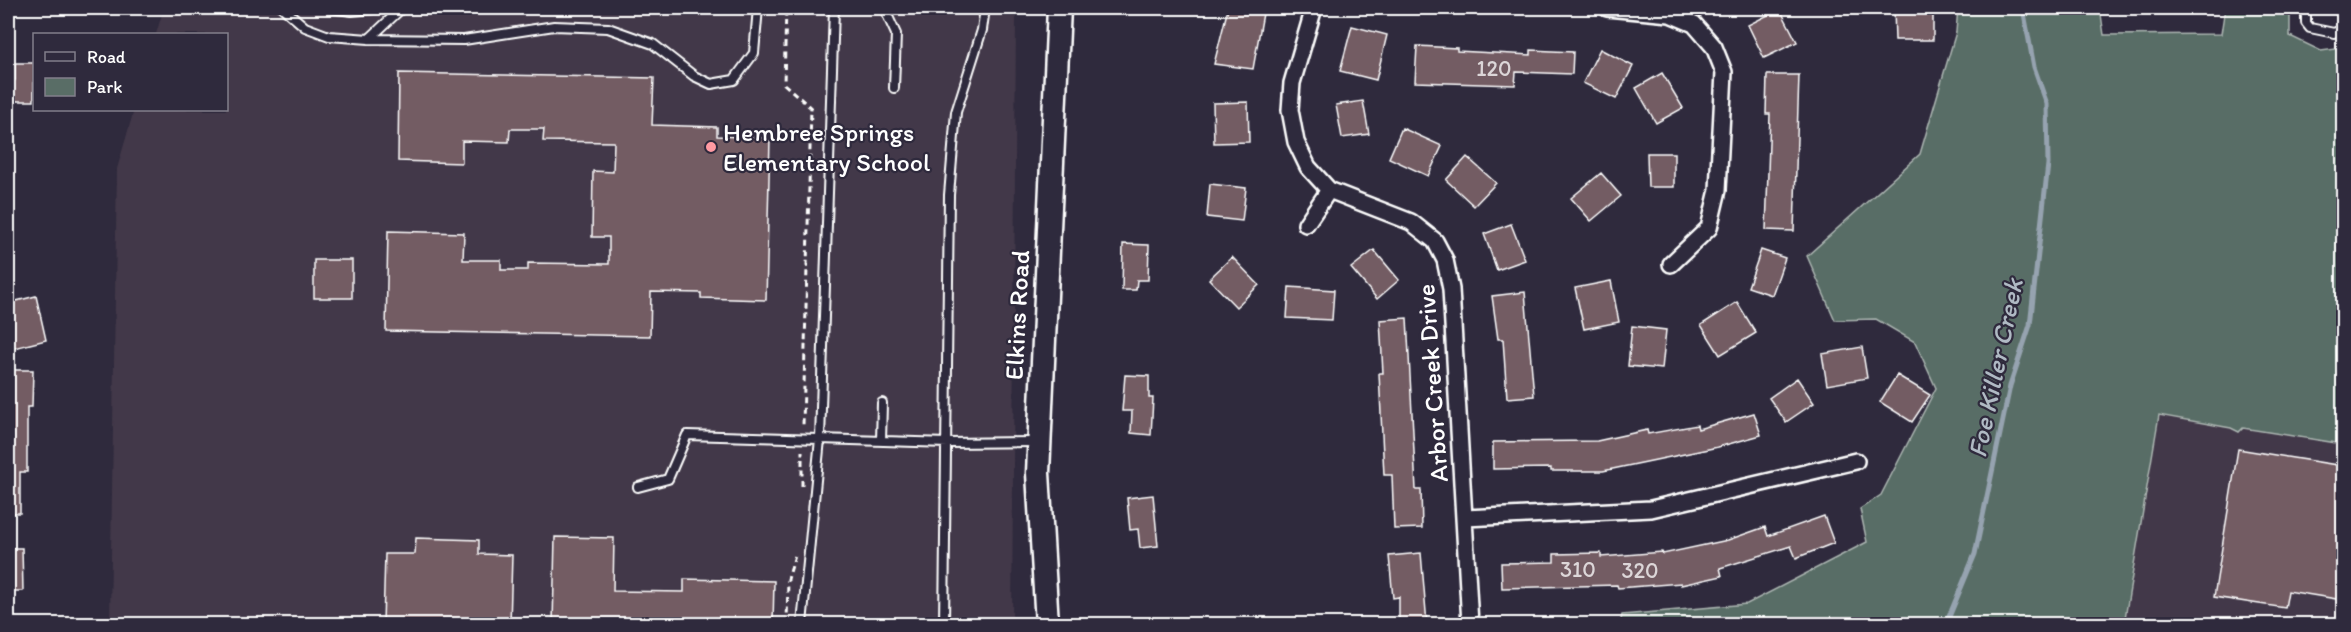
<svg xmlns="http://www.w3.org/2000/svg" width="2351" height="632" font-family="Itim,sans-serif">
  <rect width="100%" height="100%" fill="#2f2a3d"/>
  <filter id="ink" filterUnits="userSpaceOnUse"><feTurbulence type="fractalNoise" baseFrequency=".0167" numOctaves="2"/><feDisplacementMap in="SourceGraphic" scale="12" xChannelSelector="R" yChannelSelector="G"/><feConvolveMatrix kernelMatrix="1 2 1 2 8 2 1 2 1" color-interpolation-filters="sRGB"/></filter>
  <g filter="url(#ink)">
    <path fill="#433949" d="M164,8H1016L1012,624H110L117,169L134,110H226V34H156Z
      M2132,379L2343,408V624H2088Z"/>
    <path fill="#596d66" stroke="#acb6b2" stroke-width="1.5" d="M1958,8H2100L2104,35L2221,34L2225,8H2290V36L2321,51L2343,48V444L2243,428L2239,432L2231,428L2159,415L2124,624H1620L1622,615L1747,604L1867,542L1860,509L1881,495L1936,388L1915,342L1876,319L1835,320L1807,256L1920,154L1956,32Z"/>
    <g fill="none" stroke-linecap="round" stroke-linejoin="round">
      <path stroke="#96a3b0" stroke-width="5" d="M1946,624L1975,554L2010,386L2030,325L2048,164L2047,104L2034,67L2023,8"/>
    </g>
    <path fill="#735b64" stroke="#fff" stroke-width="1.5" d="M1228,8H1264L1253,69L1214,64Z
      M1894,8H1933V40H1895Z
      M1780,9L1797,42L1764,58L1748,25Z
      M1352,26L1387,35L1376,80L1340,71Z
      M1417,46L1457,48V51L1531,55V50L1573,52L1572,74L1516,72L1515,85L1415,82Z
      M1600,49L1633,66L1616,99L1583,83Z
      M15,63H34V101H8V80H15Z
      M399,73L654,78L652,125L717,127V136L770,138L766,300L701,298V293L651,292L650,336L386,331L388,231L464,233L463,260H501V270H528V263L609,264V237H592L593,171L613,172L614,142L543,141L544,129H510L509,142L462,141V163L398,161Z
      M1662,73L1683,108L1656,123L1636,88Z
      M1767,75H1799L1794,231L1766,230L1770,114H1766Z
      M1363,101L1369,134L1342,138L1336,105Z
      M1248,102L1249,142L1214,143L1213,103Z
      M1402,128L1442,146L1428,176L1389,158Z
      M1647,153H1674V187H1648Z
      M1467,157L1496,183L1474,206L1446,180Z
      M1601,173L1621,196L1591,221L1571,198Z
      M1210,184L1246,188L1242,221L1207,217Z
      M1511,224L1525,260L1497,270L1484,234Z
      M1123,244L1149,245L1148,280H1137L1136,290H1122Z
      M1374,250L1399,280L1377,299L1351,268Z
      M1761,250L1785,258L1772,295L1748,287Z
      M1232,257L1259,285L1236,307L1209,279Z
      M314,260H352V298H314Z
      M1611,281L1619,322L1584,329L1575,288Z
      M1289,287L1334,290L1332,320L1287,318Z
      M1525,292L1534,396L1507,398L1503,339H1498L1492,296Z
      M36,296L46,340L10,349L8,338V303Z
      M1737,302L1756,333L1720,355L1701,325Z
      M1407,318L1416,490H1421L1422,528L1394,529L1392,475H1384L1379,373H1383L1380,320Z
      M1632,326L1666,330L1662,369L1628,366Z
      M1862,347L1867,378L1827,385L1822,354Z
      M8,370H33L32,407H27V472H20V513H8Z
      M1125,375L1149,376V398H1153L1151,435L1131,433L1132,411H1122Z
      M1897,375L1930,395L1912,422L1880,402Z
      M1797,378L1814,403L1786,422L1769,398Z
      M1754,413L1761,435L1718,447L1603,471H1551V468L1493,469V442L1597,441L1647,430L1648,434L1697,425L1698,429Z
      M2238,449L2343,466V600L2288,591L2285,608L2214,597Z
      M1153,495L1158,546L1140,548L1138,529L1130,530L1127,498Z
      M1824,516L1834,543L1796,558L1791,546L1720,568L1722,576L1681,585V583L1618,588L1617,585L1502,588L1501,563L1554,562V554L1601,553V557L1662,552L1663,554L1728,540L1765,527L1768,536Z
      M555,537L614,538L613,591L684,592V579L774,581L773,624H553Z
      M416,538L479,540V554L512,555L510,624H383L385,554H415Z
      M8,548H22L23,591H8Z
      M1421,553L1427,624H1399V597L1393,598L1389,556Z"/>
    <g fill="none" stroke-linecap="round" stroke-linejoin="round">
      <g stroke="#fff" stroke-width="12">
        <path id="lane" d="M283,8L305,27L329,36L369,39L464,40L554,26L608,28L653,44L694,76L711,84L734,80L754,53L758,8
          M329,8L352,11L384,8
          M884,8L896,34L894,88
          M2306,8V23L2310,28L2334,33L2344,28
          M369,39L402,8
          M881,441L882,403
          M638,487L668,479L687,435L948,443L1036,442
          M802,624L820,439L834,8
          M944,624L949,195L956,112L982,30L985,8"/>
      </g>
      <g stroke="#fff" stroke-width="20">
        <path id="street" d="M1314,8L1292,83L1290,110L1296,142L1308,167L1329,190L1411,222L1435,241L1445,260L1451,289L1470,624
          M1607,8L1670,14L1694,24L1714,47L1724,72L1718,190L1709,228L1671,264
          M1306,224L1329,190
          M1465,518L1651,509L1856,461"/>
      </g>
      <g stroke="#fff" stroke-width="27">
        <path id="secondary" d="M1047,624L1038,473L1059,8"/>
      </g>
      <path stroke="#fff" stroke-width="3" stroke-dasharray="6 4.5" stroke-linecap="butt" d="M794,8H786L784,84L811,108L803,426
        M802,486V451
        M787,624L788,579L796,552"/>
      <use href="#lane" stroke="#2f2a3d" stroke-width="8"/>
      <use href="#street" stroke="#2f2a3d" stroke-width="15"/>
      <use href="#secondary" stroke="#2f2a3d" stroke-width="22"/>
    </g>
  </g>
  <circle fill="#ff9aa2" stroke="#2f2a3d" stroke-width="2" cx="711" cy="147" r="6"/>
  <g text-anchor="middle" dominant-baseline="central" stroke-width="4.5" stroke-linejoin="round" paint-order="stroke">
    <g font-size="22" fill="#dcd6d8">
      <text x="1494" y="68">120</text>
      <text x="1578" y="569">310</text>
      <text x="1640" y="570">320</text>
    </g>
    <g font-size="26" fill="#fff" stroke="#2f2a3d" text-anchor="start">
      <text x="723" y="132">Hembree Springs<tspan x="723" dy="30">Elementary School</tspan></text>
    </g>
    <g font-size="26" fill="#fff" stroke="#2f2a3d">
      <text transform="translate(1017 315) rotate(-87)">Elkins Road</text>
      <text transform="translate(1432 383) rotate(-94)">Arbor Creek Drive</text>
    </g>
    <g font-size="27" font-style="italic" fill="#b0bac4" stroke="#2f2a3d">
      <text transform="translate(1995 368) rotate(-78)">Foe Killer Creek</text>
    </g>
  </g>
  <rect width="2351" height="632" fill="none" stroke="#2f2a3d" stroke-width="30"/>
  <rect x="15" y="15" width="2321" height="602" fill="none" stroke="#fff" stroke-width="2" filter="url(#ink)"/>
  <rect x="33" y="33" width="195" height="78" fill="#2f2a3d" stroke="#827f8b" stroke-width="1.5"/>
  <rect x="45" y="52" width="30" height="9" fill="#2f2a3d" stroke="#827f8b" stroke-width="1.5"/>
  <text x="87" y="63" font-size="18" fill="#ffffff">Road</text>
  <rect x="45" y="78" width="30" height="18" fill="#596d66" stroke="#827f8b" stroke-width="1.5"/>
  <text x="87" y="93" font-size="18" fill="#ffffff">Park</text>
</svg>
